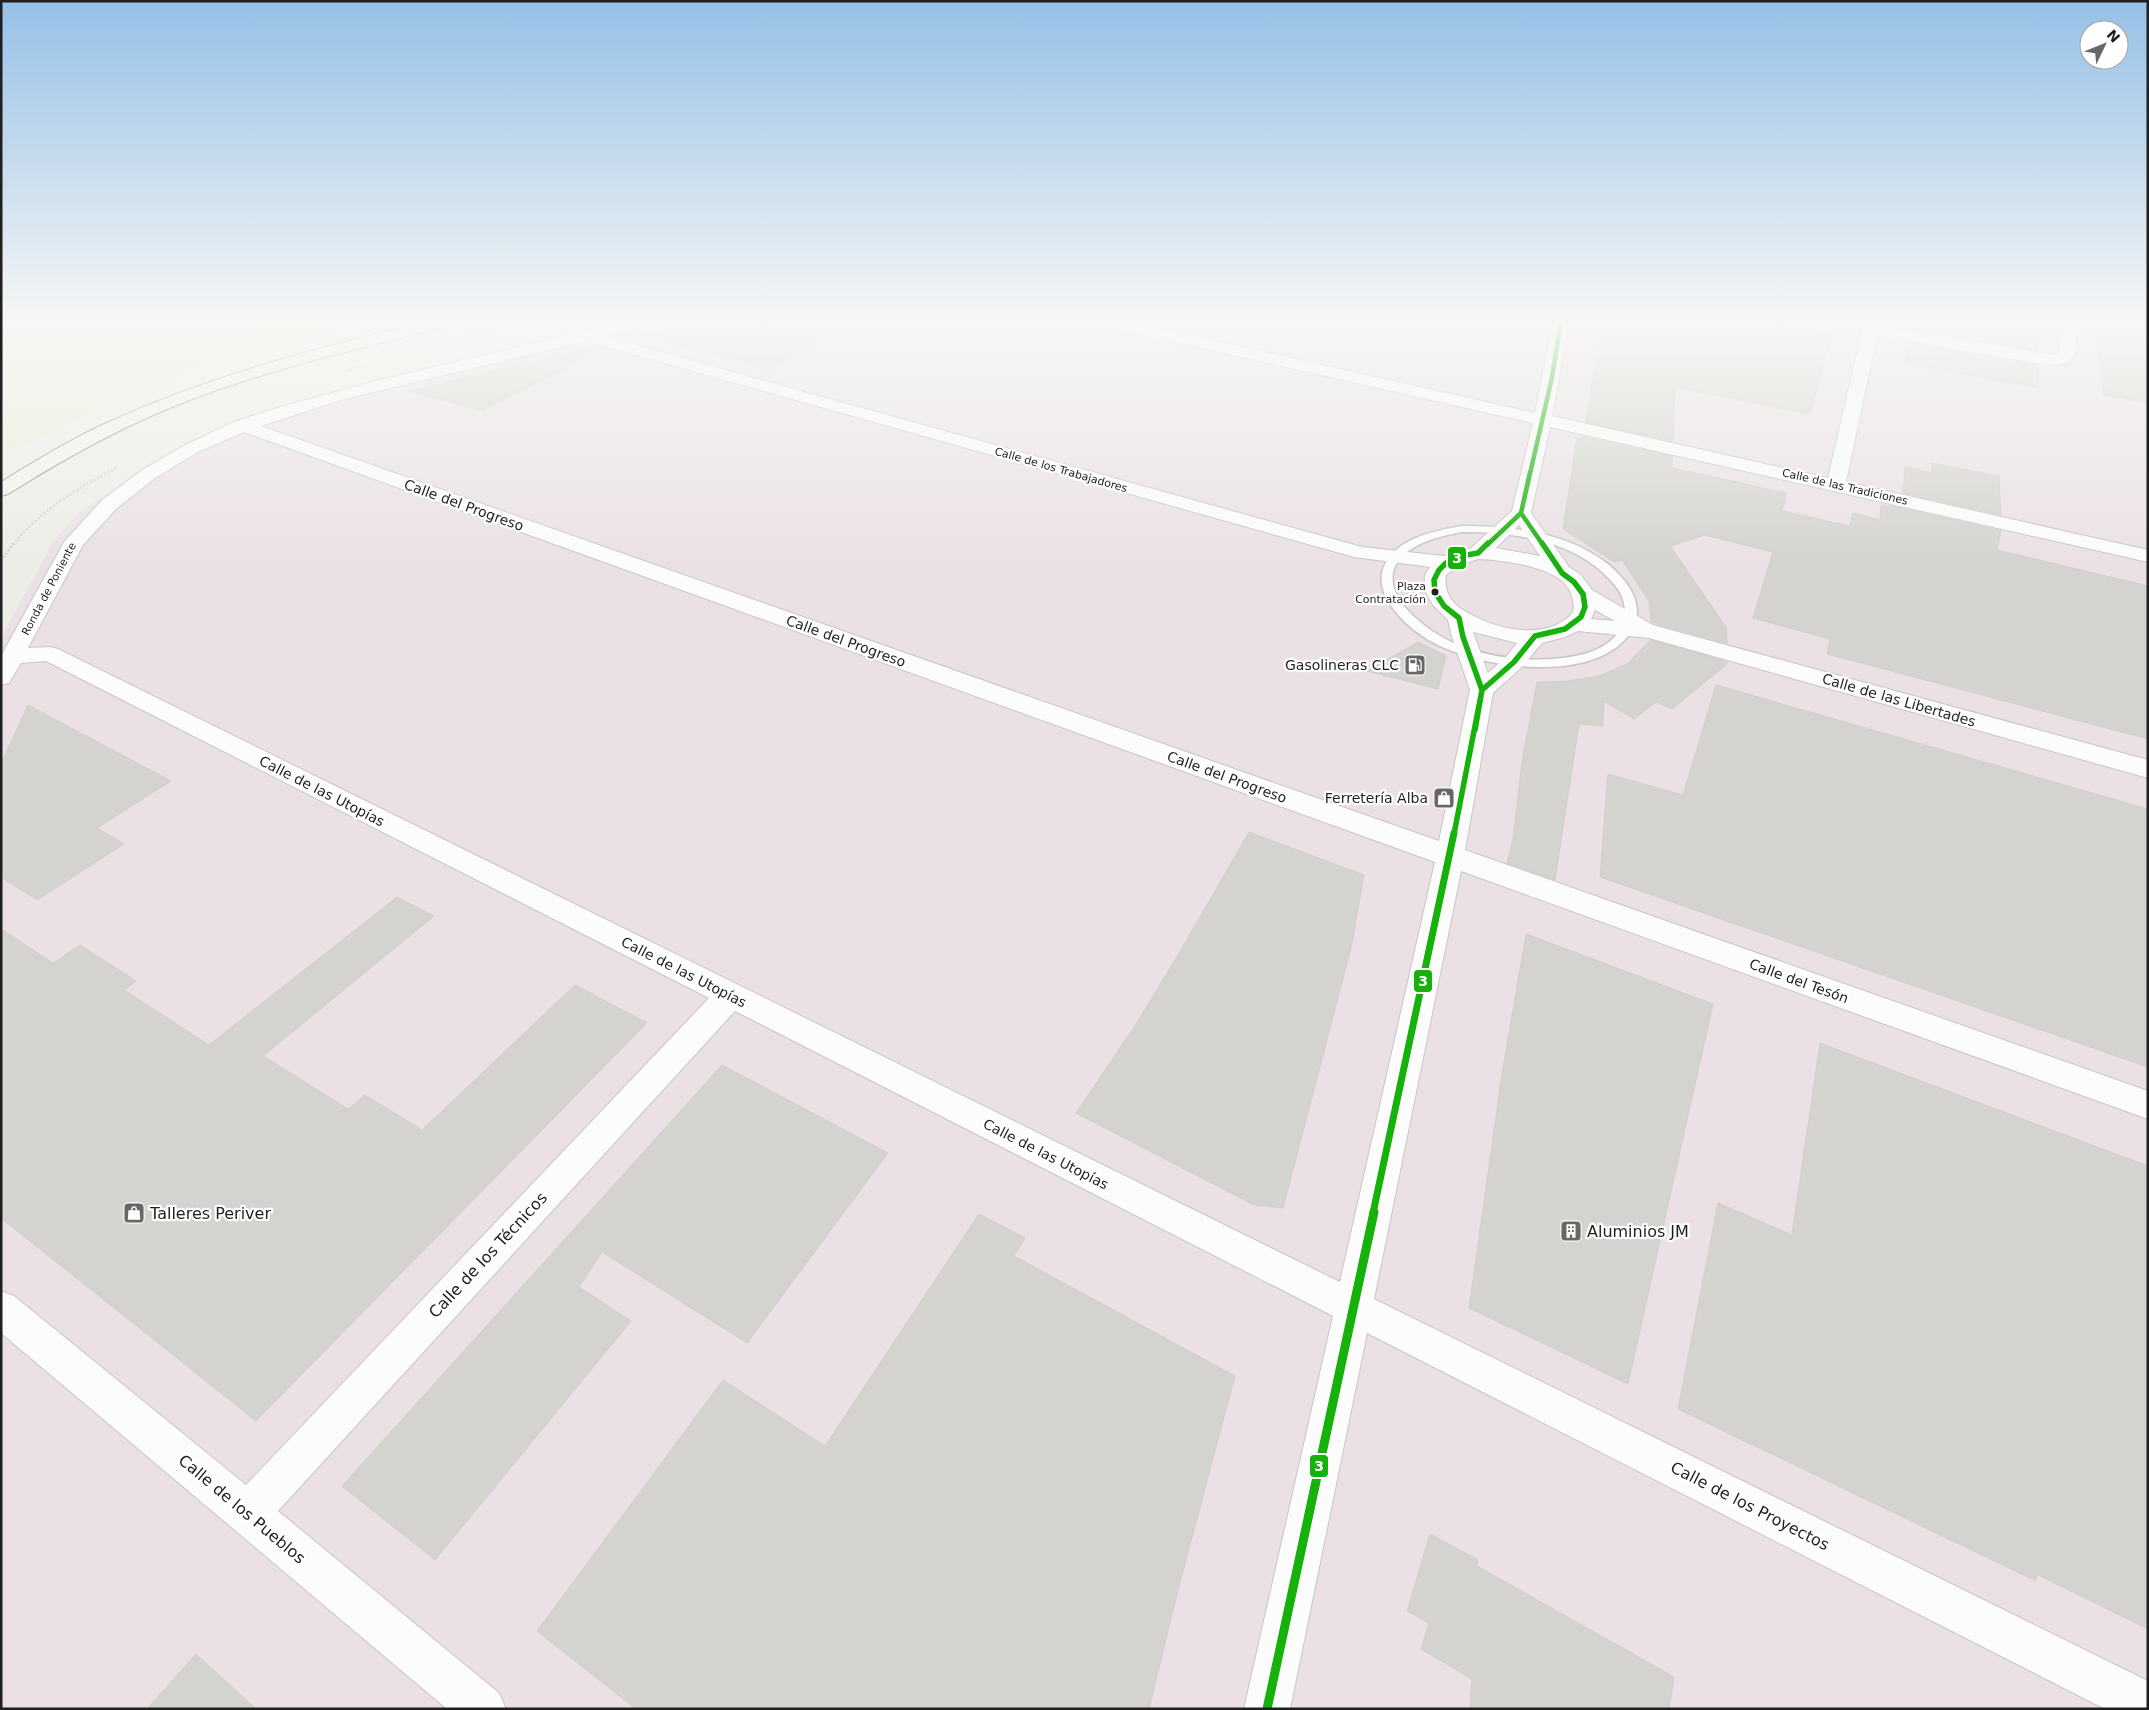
<svg xmlns="http://www.w3.org/2000/svg" width="2149" height="1710" font-family="'DejaVu Sans',sans-serif">
  <rect width="100%" height="100%" fill="#edede8"/>
  <path fill="#ebe1e5" d="M621,323H2148V1709H1V638L54,540L78,513L173,453L219,430Z"/>
  <path fill="#eaeedb" d="M1,323H371L241,353L150,385L11,451L1,457Z"/>
  <path fill="#d4d3cf" stroke="#d0cec9" d="M689,323H847L770,369L641,335Z
    M1602,323H1783L1833,332L1810,414L1675,387L1673,441L1586,422Z
    M1912,323H2037V350L1911,329Z
    M2095,323H2148V403L2104,395Z
    M1909,343L2038,366V388L1906,363Z
    M585,348L588,356L483,411L409,391Z
    M1584,437L1672,456V468L1787,493L1782,511L1850,526L1853,513L1880,520L1881,505L1902,508L2001,531L1997,550L2148,586V739L1827,654L1830,639L1753,618L1773,552L1705,535L1670,546L1726,627L1727,643L1654,623L1651,621L1649,601L1622,560L1614,562L1563,529L1577,438L1583,439Z
    M1932,463L1999,476L2001,515L1903,493L1905,467L1932,473Z
    M1651,640L1727,662V664L1672,709L1656,702L1634,719L1604,701L1603,726L1579,724L1555,880L1507,863L1513,840L1522,762L1537,682L1569,681L1599,676L1627,664Z
    M1418,642L1446,656L1438,689L1367,671Z
    M1716,685L2148,809V1067L1600,877L1608,774L1683,795Z
    M28,705L171,781L97,828L124,844L37,900L1,877V764Z
    M1249,832L1364,875L1351,948L1283,1208L1254,1205L1076,1113L1135,1026L1181,950Z
    M397,897L434,916L263,1056L348,1109L365,1095L422,1130L575,985L647,1023L256,1421L1,1218V929L53,963L80,945L136,981L124,990L209,1045Z
    M1526,934L1713,1004L1628,1384L1469,1308L1502,1074Z
    M1820,1043L2148,1166V1629L2036,1574V1581L1678,1409L1718,1203L1792,1235Z
    M722,1065L888,1153L747,1343L602,1252L579,1287L631,1321L435,1560L342,1486Z
    M979,1214L1025,1238L1014,1256L1235,1376L1177,1594L1149,1709H636L537,1631L723,1380L825,1446Z
    M1430,1534L1478,1560L1477,1566L1674,1677L1669,1709H1470L1472,1679L1421,1649L1429,1623L1407,1611Z
    M196,1654L256,1709H147Z"/>
  <g fill="none" stroke-linecap="round" stroke-linejoin="round">
    <g stroke="#c6c6c4" stroke-width="3">
      <path id="service" d="M1462,526C1512,526 1568,532 1609,565C1623,577 1637,593 1637,612C1637,622 1634,629 1628,636C1595,678 1509,670 1464,655C1440,648 1416,635 1400,617C1389,605 1379,589 1382,573C1390,539 1433,531 1462,526ZM1462,532C1517,532 1581,541 1617,588C1625,599 1629,617 1620,630C1606,652 1577,657 1553,659C1520,661 1487,657 1456,644C1429,633 1368,590 1403,556C1418,541 1442,536 1462,532Z"/>
    </g>
    <g stroke="#c6c6c4" stroke-width="2">
      <path id="minor" d="M619,323H648L646,326L603,336L1362,547L1444,556L1471,548L1512,511L1533,423L1114,328L1108,326L1106,323H1136L1535,413L1553,323H1569L1552,416L1828,478L1864,323H1880L1879,326L2053,355L2059,352L2061,323H2077L2075,355C2067,366 2051,365 2039,364L1877,335L1846,482L2148,550V562L1550,427L1531,513L1569,567L1581,575L1592,590L1653,625L2148,760V778L1649,638L1578,631L1565,637L1542,643L1522,667L1493,693L1465,850L2148,1091V1119L1461,871L1374,1299L2148,1681V1709H2105L1367,1333L1290,1709H1244L1333,1316L735,1011L278,1511L499,1693L506,1709H447L1,1333V1291L14,1296L246,1485L709,998L46,661L21,663L9,683L1,685V656L64,542L102,500L142,470L185,445L236,421L280,407L384,379ZM586,341L1354,557L1430,567L1425,575L1424,589L1433,605L1448,620L1452,637L1470,690L1439,841L261,426L341,400ZM244,432L1435,862L1340,1282L58,649L50,647L28,648L83,545L116,509L155,478L198,452ZM1519,525L1540,556L1496,548ZM1478,559C1502,560 1567,567 1572,597C1573,602 1575,607 1573,612C1570,617 1563,621 1558,624C1531,637 1495,628 1470,614C1454,606 1443,594 1446,575L1458,566ZM1595,610L1615,621L1591,619ZM1473,632L1517,643L1506,657L1488,673Z"/>
    </g>
    <g stroke="#92987f" stroke-width="2">
      <path id="secondary" d="M422,323H451L449,326C353,350 256,372 165,410C110,433 59,462 8,494L1,496V482C34,462 66,442 100,426C203,378 312,349 422,323Z"/>
    </g>
    <path stroke="#d7ccc6" stroke-width="2" stroke-dasharray="2 2" stroke-linecap="butt" d="M459,338L516,323
      M346,371L364,365
      M13,545C41,509 79,488 118,467"/>
    <path stroke="#d7ccc6" stroke-width="2.5" stroke-dasharray="2 2" stroke-linecap="butt" d="M1,561L14,543"/>
    <use href="#service" fill="#fcfcfc" fill-rule="evenodd"/>
    <use href="#minor" fill="#fcfcfc" fill-rule="evenodd"/>
    <use href="#secondary" fill="#f1f4eb" fill-rule="evenodd"/>
    <g stroke="#fff" stroke-width="7">
      <path id="bus-1-far3" d="M1487,545L1521,513L1530,472
        M1543,545L1521,513L1551,382L1561,323"/>
    </g>
    <g stroke="#fff" stroke-width="9">
      <path id="bus-1-far2" d="M1475,730L1482,690L1463,637L1459,618L1444,606L1435,592L1434,580L1439,570L1446,563L1461,556L1478,553L1488,543
        M1454,834L1482,690L1514,662L1535,636L1565,629L1581,617L1585,607L1583,594L1574,582L1562,573L1542,543"/>
    </g>
    <g stroke="#fff" stroke-width="11">
      <path id="bus-1-far1" d="M1373,1213L1454,833"/>
    </g>
    <g stroke="#fff" stroke-width="13">
      <path id="bus-1" d="M1267,1709L1374,1212"/>
    </g>
    <use href="#bus-1-far3" stroke="#16b10b" stroke-width="4.5"/>
    <use href="#bus-1-far2" stroke="#16b10b" stroke-width="5.5"/>
    <use href="#bus-1-far1" stroke="#16b10b" stroke-width="7"/>
    <use href="#bus-1" stroke="#16b10b" stroke-width="9"/>
  </g>
  <linearGradient id="sky" x2="0" y2="1"><stop stop-color="#95c0e6"/><stop offset="0.57" stop-color="#f7f7f5"/><stop offset="1" stop-color="#f7f7f5" stop-opacity="0"/></linearGradient>
  <rect width="2149" height="563" fill="url(#sky)"/>
  <defs>
    <g id="fuel-square" transform="scale(1.125)"><rect x="-9" y="-9" width="18" height="18" rx="4" fill="#676765" stroke="#fff"/><path d="M-5.5-6h7V0h2V4h1.3V-2.5L3-4.5l.8-.8L6-3V5H2.5V1h-1V6h-7ZM-4.2-4.7v3.2H.2V-4.7Z" fill="#fff"/></g>
    <g id="shop-square" transform="scale(1.125)"><rect x="-9" y="-9" width="18" height="18" rx="4" fill="#676765" stroke="#fff"/><path d="M-5-2.5h2.3a2.7 3.5 0 0 1 5.4 0H5L5.5 6h-11ZM-1.5-2.5h3a1.5 2.3 0 0 0-3 0Z" fill="#fff"/></g>
    <g id="building-square" transform="scale(1.125)"><rect x="-9" y="-9" width="18" height="18" rx="4" fill="#676765" stroke="#fff"/><path d="M-4-6H4V6H1V3H-1V6H-4ZM-2.5-4.3h1.7v1.8h-1.7ZM.8-4.3h1.7v1.8H.8ZM-2.5-1h1.7V.8h-1.7ZM.8-1h1.7V.8H.8Z" fill="#fff"/></g>
  </defs>
  <g fill-rule="evenodd">
    <use href="#fuel-square" x="1415" y="665"/>
    <use href="#shop-square" x="1444" y="798"/>
    <use href="#shop-square" x="134" y="1213"/>
    <use href="#building-square" x="1571" y="1231"/>
  </g>
  <circle fill="#1f1f1f" stroke="#fff" stroke-width="2" cx="1435" cy="592" r="4.5"/>
  <g text-anchor="middle" dominant-baseline="central" stroke-width="4.5" stroke-linejoin="round" paint-order="stroke">
    <g font-size="11" fill="#1f1f1f" stroke="#fff">
      <text transform="translate(1061 470) rotate(16)">Calle de los Trabajadores</text>
      <text transform="translate(1845 487) rotate(13)">Calle de las Tradiciones</text>
      <text transform="translate(49 589) rotate(-62)">Ronda de Poniente</text>
    </g>
    <g font-size="11" fill="#1f1f1f" stroke="#fff" text-anchor="end">
      <text x="1426" y="586">Plaza<tspan x="1426" dy="13">Contratación</tspan></text>
    </g>
    <g font-size="14" fill="#1f1f1f" stroke="#fff">
      <text transform="translate(464 505) rotate(20)">Calle del Progreso</text>
      <text transform="translate(846 641) rotate(20)">Calle del Progreso</text>
      <text transform="translate(1899 700) rotate(16)">Calle de las Libertades</text>
      <text transform="translate(1227 777) rotate(20)">Calle del Progreso</text>
      <text transform="translate(322 791) rotate(27)">Calle de las Utopías</text>
      <text transform="translate(684 972) rotate(27)">Calle de las Utopías</text>
      <text transform="translate(1799 981) rotate(20)">Calle del Tesón</text>
      <text transform="translate(1046 1154) rotate(27)">Calle de las Utopías</text>
    </g>
    <g font-size="14" fill="#1f1f1f" stroke="#fff" text-anchor="end">
      <text x="1399" y="665">Gasolineras CLC</text>
      <text x="1428" y="798">Ferretería Alba</text>
    </g>
    <g font-size="16" fill="#1f1f1f" stroke="#fff" text-anchor="start">
      <text x="150" y="1213">Talleres Periver</text>
      <text x="1587" y="1231">Aluminios JM</text>
    </g>
    <g font-size="16" fill="#1f1f1f" stroke="#fff">
      <text transform="translate(488 1255) rotate(-47)">Calle de los Técnicos</text>
      <text transform="translate(1750 1506) rotate(27)">Calle de los Proyectos</text>
      <text transform="translate(242 1509) rotate(40)">Calle de los Pueblos</text>
    </g>
  </g>
  <g stroke="#fff" stroke-width="2">
    <rect x="1447" y="546" width="20" height="24" rx="5" fill="#16b10b"/>
    <rect x="1413" y="969" width="20" height="24" rx="5" fill="#16b10b"/>
    <rect x="1309" y="1454" width="20" height="24" rx="5" fill="#16b10b"/>
  </g>
  <g font-size="14" text-anchor="middle" font-weight="bold" fill="#fff">
    <text x="1457" y="563">3</text>
    <text x="1423" y="986">3</text>
    <text x="1319" y="1471">3</text>
  </g>
  <rect width="2149" height="1710" fill="none" stroke="#1f1f1f" stroke-width="5"/>
  <g transform="translate(2104 45) rotate(47)"><circle r="24" fill="#ffffff" stroke="#a5a5a5"/>
  <path d="M0-4L9 19L0 12L-9 19Z" fill="#676765"/>
  <text y="-8" font-size="14" font-weight="bold" text-anchor="middle" fill="#1f1f1f">N</text>
  </g>
</svg>
